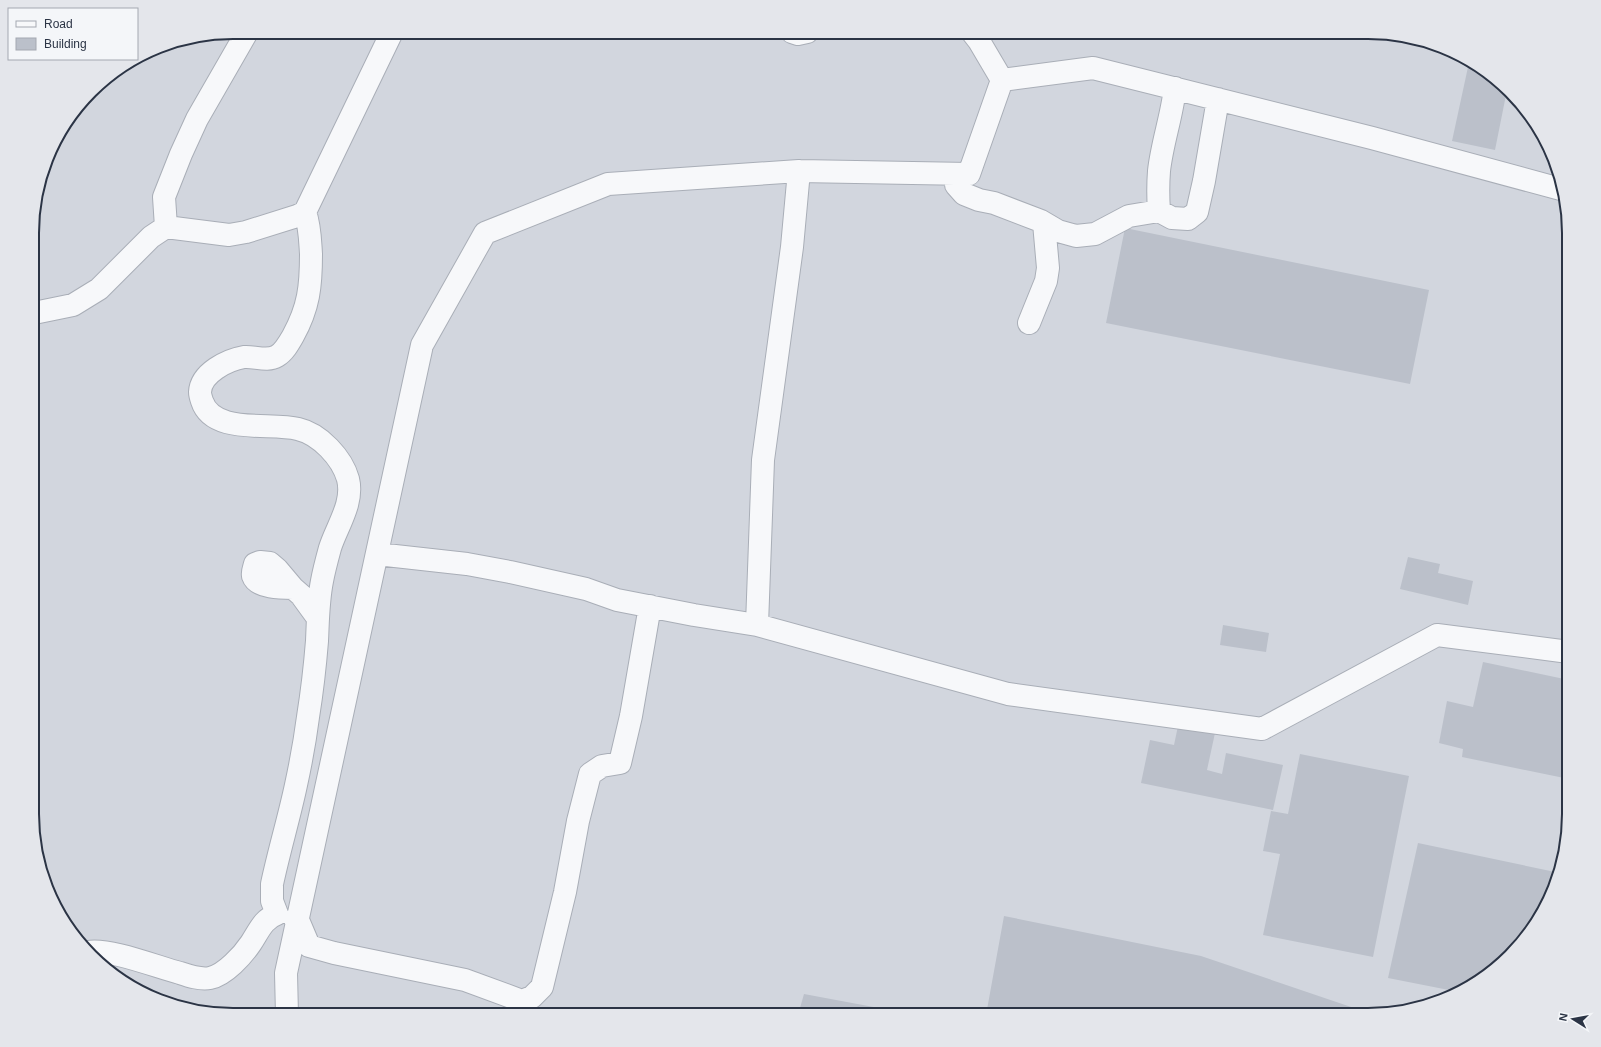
<svg xmlns="http://www.w3.org/2000/svg" width="1601" height="1047" font-family="Arial,sans-serif">
  <rect width="100%" height="100%" fill="#e4e7ec"/>
  <path fill="#d2d6de" d="M233,32H1368L1433,43L1480,66L1519,100L1542,133L1562,181L1569,220V827L1558,879L1535,926L1501,965L1468,988L1420,1008L1381,1015H233L168,1004L121,981L82,947L59,915L34,840V207L53,144L100,82L156,47Z"/>
  <path fill="#bbc0ca" d="M1468,67L1485,70L1507,90L1495,150L1452,141Z
    M1533,120L1542,132L1531,130Z
    M1125,228L1429,290L1410,384L1106,323Z
    M1408,557L1440,564L1438,573L1473,581L1468,605L1400,589Z
    M1223,625L1269,633L1266,652L1220,645Z
    M1483,662L1569,680V779L1462,757L1463,749L1439,743L1447,701L1473,707Z
    M1178,726L1215,733L1207,770L1222,774L1226,753L1283,765L1273,810L1141,783L1150,740L1174,745Z
    M1300,754L1409,776L1373,957L1263,935L1280,854L1263,851L1271,811L1288,814Z
    M1418,843L1560,873L1558,879L1535,926L1501,965L1468,988L1459,992L1388,978Z
    M1004,916L1201,956L1357,1009L1382,1014L986,1015Z
    M804,994L911,1014V1015H798Z"/>
  <g fill="none" stroke-linecap="round" stroke-linejoin="round">
    <g stroke="#a9aeb7" stroke-width="24">
      <path id="minor" d="M792,32L798,34L807,32
        M972,32L979,41L1002,80
        M799,171L792,247L763,460L757,625L1008,694L1262,729L1437,635L1569,652
        M956,174V185L964,194L979,200L994,203L1041,221L1058,231L1076,236L1095,234L1129,216L1159,211L1172,218L1188,219L1197,212L1204,181L1218,99
        M1159,211C1158,197 1158,184 1159,171C1162,143 1172,116 1175,88
        M305,212L392,32
        M166,227L164,197L181,154L197,119L247,32
        M34,313L73,305L99,289L151,237L166,227L229,235L246,232L297,216L305,212C310,226 310,239 311,254C311,286 309,307 293,336C289,343 284,352 277,356C267,362 255,356 244,357C227,360 201,373 200,392C200,395 201,398 202,401C213,435 270,422 298,429C320,434 342,458 348,479C354,503 337,526 330,548C327,559 324,570 322,581C318,601 318,620 317,641C315,666 312,692 308,717C305,740 301,762 296,785C289,818 279,851 272,884V901L277,914C263,919 259,931 251,943C243,955 225,975 210,978C201,980 189,976 180,973C157,967 109,948 88,952
        M1029,323L1046,281L1048,268L1044,223
        M377,554L467,564L510,572L586,589L617,600L694,615L757,625
        M293,588C282,588 257,588 253,576C252,572 254,568 255,564L260,562L270,563L277,569L293,588L301,595L317,617
        M295,919L298,920L309,946L334,953L465,980L522,1001L532,997L542,987L565,892L578,821L590,774L602,766L620,763L631,716L650,606
        M287,1015L286,973L422,345L485,233L608,184L799,171L969,174L1002,80L1093,68L1372,138L1564,190"/>
    </g>
    <use href="#minor" stroke="#f7f8fa" stroke-width="22"/>
  </g>
  <path d="M0 0H1601V1047H0ZM233 39H1368A194 194 0 0 1 1562 233V814A194 194 0 0 1 1368 1008H233A194 194 0 0 1 39 814V233A194 194 0 0 1 233 39Z" fill="#e4e6eb" fill-rule="evenodd"/>
  <path fill="none" stroke="#2b3445" stroke-width="2" d="M233 39H1368A194 194 0 0 1 1562 233V814A194 194 0 0 1 1368 1008H233A194 194 0 0 1 39 814V233A194 194 0 0 1 233 39Z"/>
  <rect x="8" y="8" width="130" height="52" fill="#f4f6f9" stroke="#a4a8b1"/>
  <rect x="16" y="21" width="20" height="6" fill="#f7f8fa" stroke="#a4a8b1"/>
  <text x="44" y="28" font-size="12" fill="#2b3445">Road</text>
  <rect x="16" y="38" width="20" height="12" fill="#bbc0ca" stroke="#a4a8b1"/>
  <text x="44" y="48" font-size="12" fill="#2b3445">Building</text>
  <g transform="translate(1573 1019) rotate(281)" stroke="#f4f6f9" stroke-width="3" paint-order="stroke">
  <path d="M0-3L7 15L0 10L-7 15Z" fill="#2b3445"/>
  <text y="-6" font-size="11" font-weight="bold" text-anchor="middle" fill="#2b3445">N</text>
  </g>
</svg>
